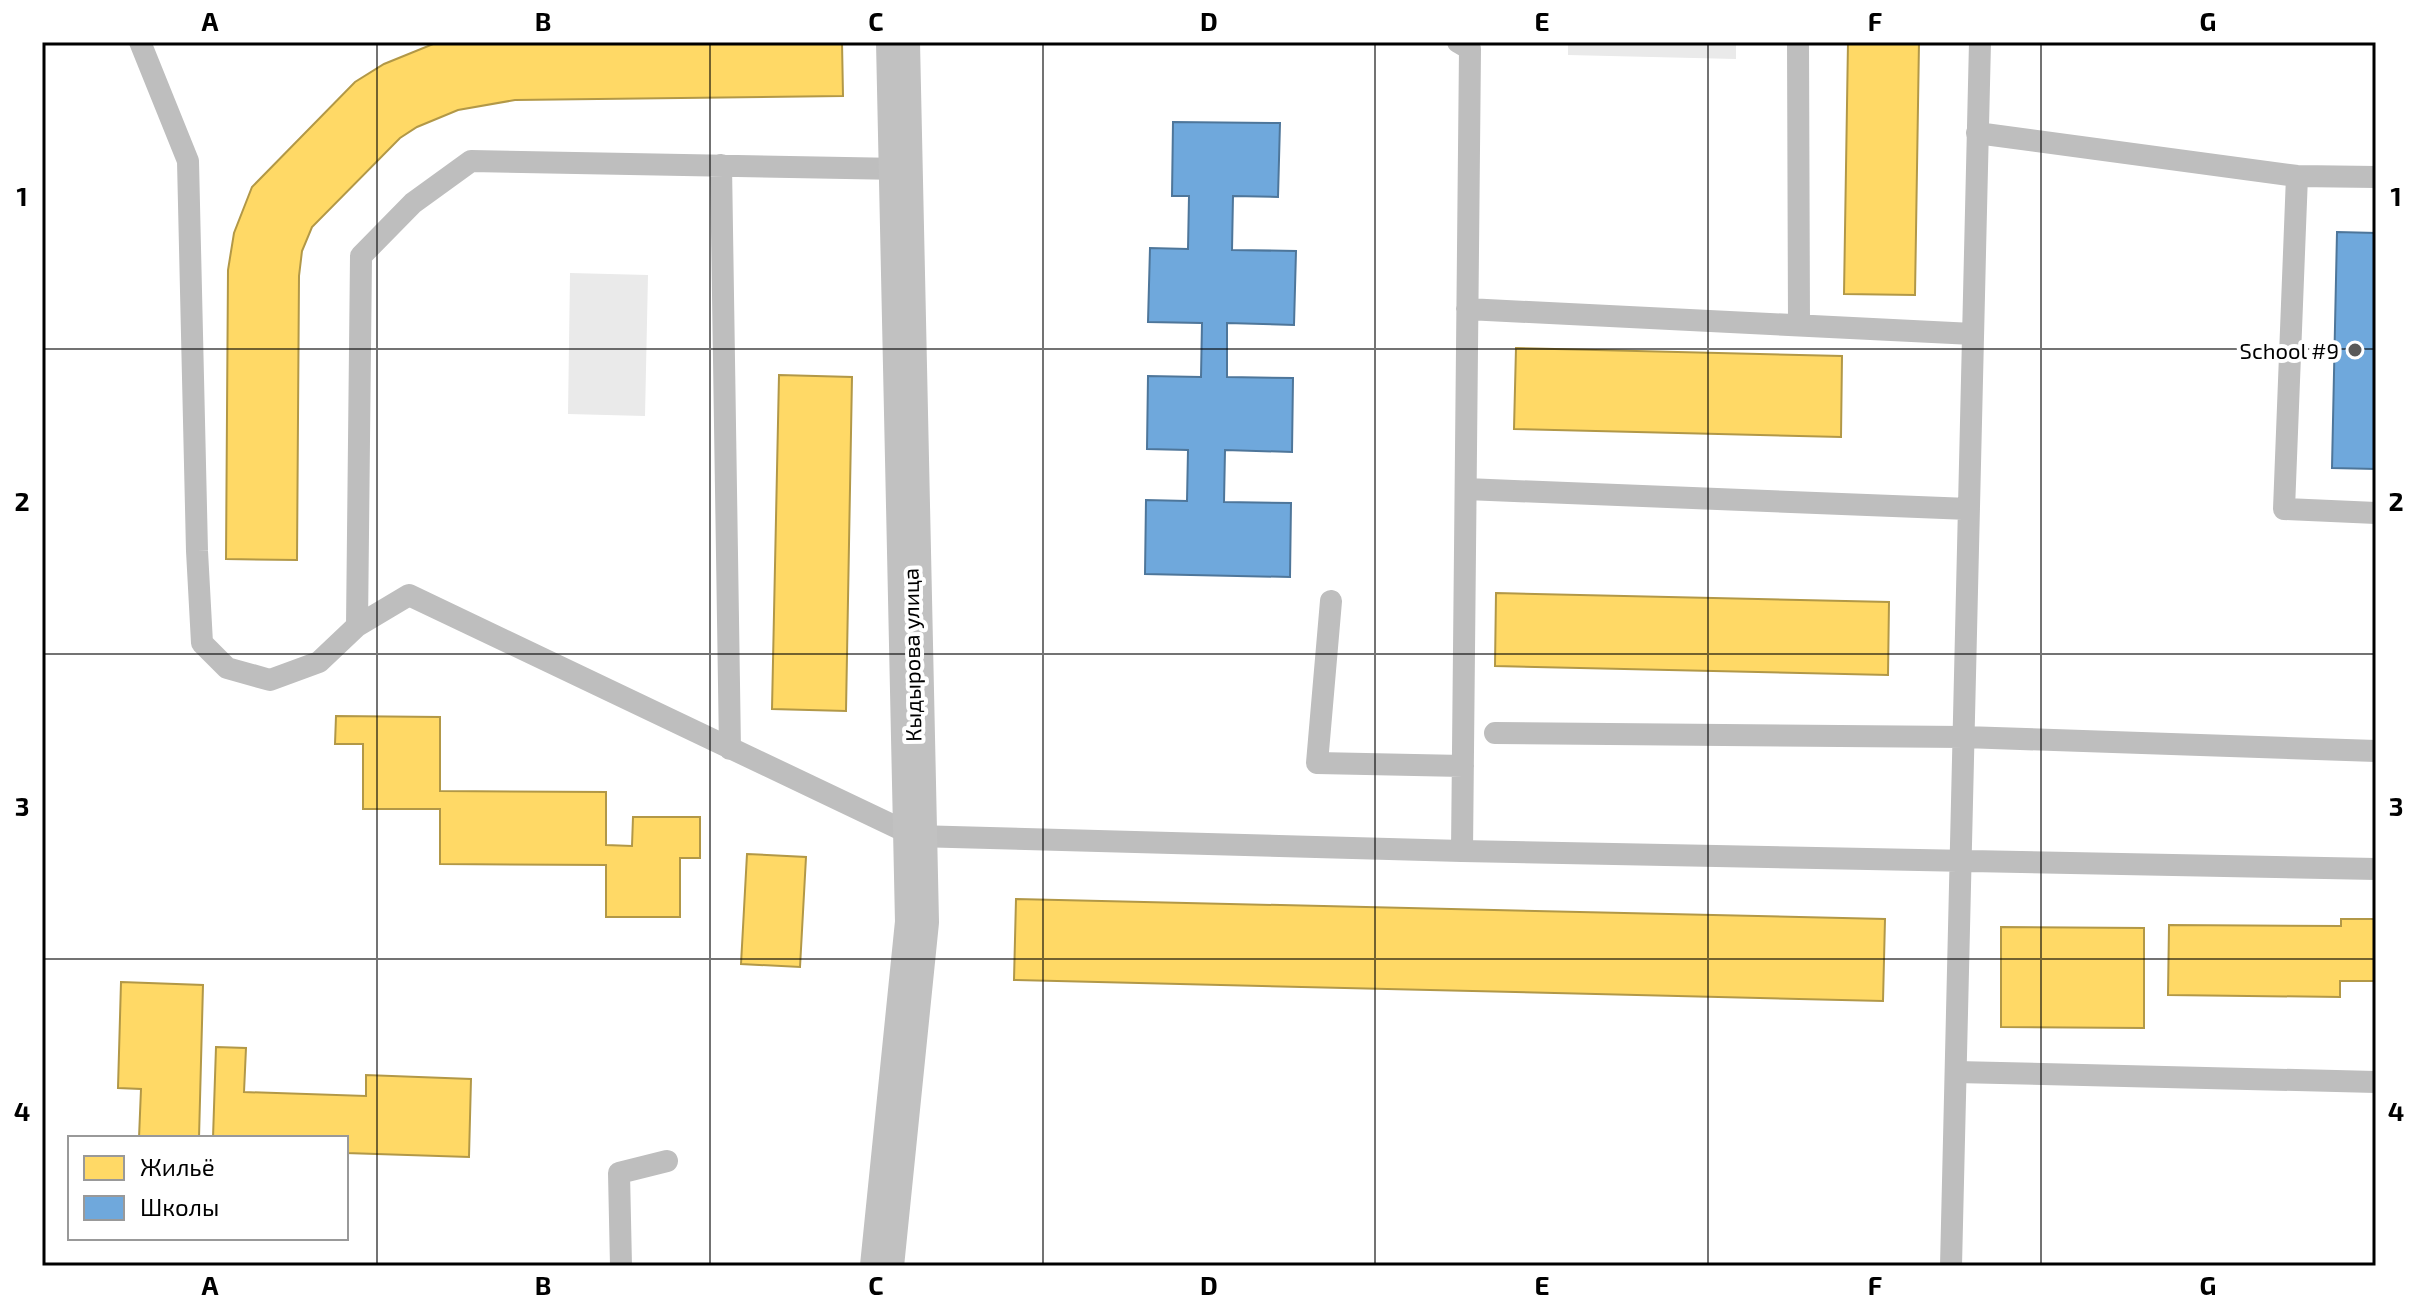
<svg xmlns="http://www.w3.org/2000/svg" width="2418" height="1308" font-family="'Exo 2',sans-serif">
  <rect width="100%" height="100%" fill="#fff"/>
  <path fill="#eaeaea" d="M1568,42H1736V59L1568,55Z
    M570,273L648,275L645,416L568,414Z"/>
  <path fill="#ffd966" stroke="#b29847" stroke-width="2" d="M438,42H842L843,96L515,100L458,110L417,127L400,138L312,227L302,251L299,276L297,560L226,559L228,270L234,233L252,187L355,82L384,64Z
    M1848,42H1919L1915,295L1844,294Z
    M1516,348L1842,356L1841,437L1514,429Z
    M779,375L852,377L846,711L772,709Z
    M1496,593L1889,602L1888,675L1495,666Z
    M336,716L440,717V791L606,792V845L632,846L633,817H700V858H680V917H606V865L440,864V809H363V744H335Z
    M747,854L806,857L800,967L741,964Z
    M1016,899L1885,919L1883,1001L1014,980Z
    M2341,919H2376V981H2340V997L2168,995L2169,925L2341,926Z
    M2001,927L2144,928V1028L2001,1027Z
    M121,982L203,985L199,1138H139L141,1089L118,1088Z
    M216,1047L246,1048L244,1092L366,1096V1075L471,1079L469,1157L346,1153V1138H213Z"/>
  <path fill="#6fa8dc" stroke="#4e769a" stroke-width="2" d="M1173,122L1280,123L1278,197L1233,196L1232,250L1296,251L1294,325L1227,323V377L1293,378L1292,452L1225,450L1224,502L1291,503L1290,577L1145,574L1146,500L1187,501L1188,450L1147,449L1148,376L1201,377L1202,323L1148,322L1150,248L1188,249L1189,196H1172Z
    M2337,232L2376,233V469L2332,468Z"/>
  <g fill="none" stroke-linecap="round" stroke-linejoin="round">
    <path stroke="#bebebe" stroke-width="22" d="M140,42L188,161L197,551L202,643L227,668L270,680L319,662L357,626L409,595L915,836L1462,851L1470,49L1458,42
      M1798,42L1799,325
      M1977,133L2297,176L2376,177
      M721,165L730,749
      M2297,176L2284,509L2376,513
      M1467,309L1973,334
      M1466,489L1969,509
      M1331,601L1317,763L1463,766
      M357,626L361,256L413,203L471,161L901,169
      M1495,733L1964,737L2376,751
      M1462,851L2376,869
      M1956,1072L2376,1082
      M621,1266L619,1173L667,1161
      M1951,1266L1980,42"/>
    <path stroke="#c1c1c1" stroke-width="44" d="M882,1266L917,922L898,42"/>
  </g>
  <path fill="none" stroke="#000" stroke-width="2" stroke-opacity="0.55" d="M377,42V1266M710,42V1266M1043,42V1266M1375,42V1266M1708,42V1266M2041,42V1266M42,349H2376M42,654H2376M42,959H2376"/>
  <circle fill="#595959" stroke="#fff" stroke-width="3" cx="2355" cy="350" r="8"/>
  <g text-anchor="middle" dominant-baseline="central" stroke-width="8" stroke-linejoin="round" paint-order="stroke">
    <g font-size="22" fill="#000" stroke="#fff" text-anchor="end">
      <text x="2339" y="350">School #9</text>
    </g>
    <g font-size="22" fill="#000" stroke="#fff">
      <text transform="translate(911 655) rotate(-91)">Кыдырова улица</text>
    </g>
  </g>
  <rect width="2418" height="1308" fill="none" stroke="#ffffff" stroke-width="88"/>
  <rect x="68" y="1136" width="280" height="104" fill="#ffffff" stroke="#999999" stroke-width="2"/>
  <rect x="84" y="1156" width="40" height="24" fill="#ffd966" stroke="#999999" stroke-width="2"/>
  <text x="140" y="1176" font-size="24" fill="#000000">Жильё</text>
  <rect x="84" y="1196" width="40" height="24" fill="#6fa8dc" stroke="#999999" stroke-width="2"/>
  <text x="140" y="1216" font-size="24" fill="#000000">Школы</text>
  <rect x="44" y="44" width="2330" height="1220" fill="none" stroke="#000" stroke-width="3"/>
  <g font-size="26" text-anchor="middle" font-weight="bold" fill="#000">
    <text x="210" y="31">A</text>
    <text x="543" y="31">B</text>
    <text x="876" y="31">C</text>
    <text x="1209" y="31">D</text>
    <text x="1542" y="31">E</text>
    <text x="1875" y="31">F</text>
    <text x="2208" y="31">G</text>
    <text x="22" y="206">1</text>
    <text x="2396" y="206">1</text>
    <text x="22" y="511">2</text>
    <text x="2396" y="511">2</text>
    <text x="22" y="816">3</text>
    <text x="2396" y="816">3</text>
    <text x="22" y="1121">4</text>
    <text x="2396" y="1121">4</text>
    <text x="210" y="1295">A</text>
    <text x="543" y="1295">B</text>
    <text x="876" y="1295">C</text>
    <text x="1209" y="1295">D</text>
    <text x="1542" y="1295">E</text>
    <text x="1875" y="1295">F</text>
    <text x="2208" y="1295">G</text>
  </g>
</svg>
